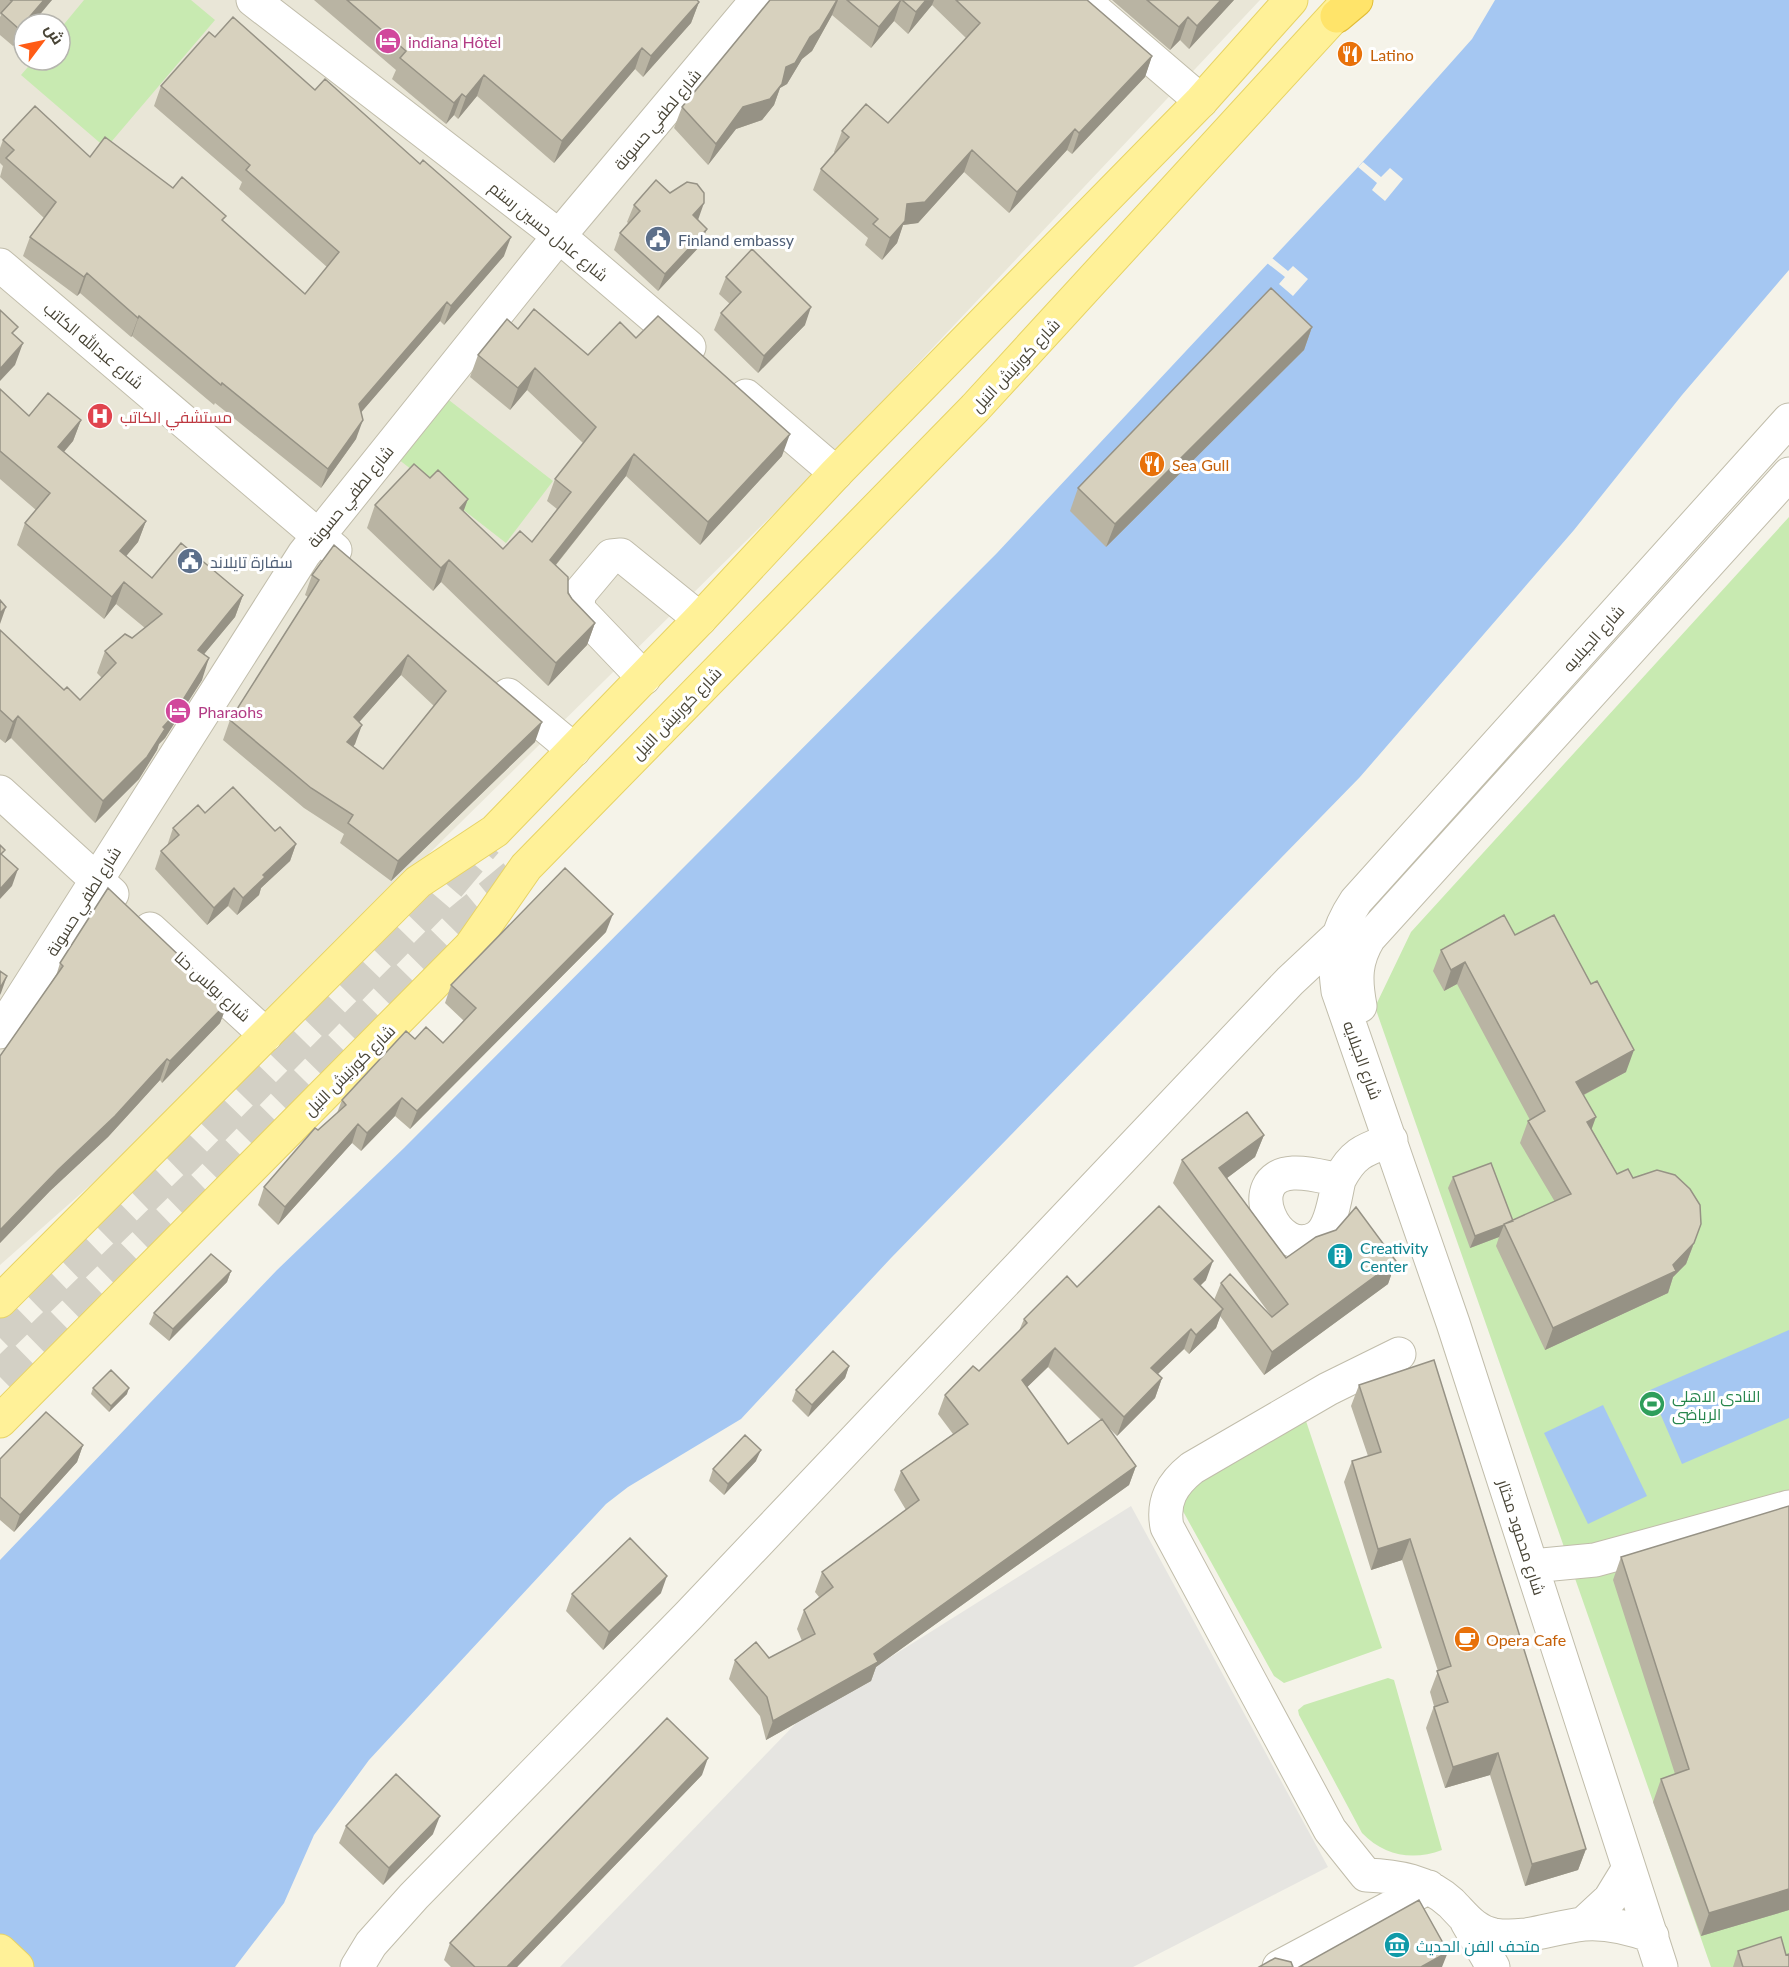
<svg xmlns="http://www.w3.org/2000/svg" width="1789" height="1967" font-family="Lato,Cairo,sans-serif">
  <rect width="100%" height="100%" fill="#f5f3e9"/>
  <path fill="#e9e6d7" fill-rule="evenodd" d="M0,0H1260L813,475L111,1167L0,1265ZM24,24H60V60H24Z"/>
  <path fill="#c8eab1" d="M84,0H191L215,20L106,148L21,75L34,60H60V29Z
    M445,397L553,481L506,543L398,459Z
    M1789,517V1967H1711L1375,1007L1411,932Z
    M1303,1412L1382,1648L1284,1683L1274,1676L1179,1504V1497Z
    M1388,1678L1394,1680L1442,1850C1413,1861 1384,1856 1362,1833L1299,1715L1298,1710L1304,1705Z"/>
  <path fill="#e6e5e1" d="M1131,1506L1328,1867L1133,1967H560L803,1716L862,1675Z"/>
  <path fill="#a5c7f2" d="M1495,0H1789V270L1682,395L1574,530L1360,777L891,1258L741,1419L628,1487L606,1504L369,1760L314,1835L284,1903L235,1967H0V1560L277,1270L404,1148L997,553L1358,167L1472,39Z
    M1789,1330V1418L1682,1464L1650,1390Z
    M1603,1405L1647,1496L1588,1524L1544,1433Z"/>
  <path fill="#f5f3e9" d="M1363,162L1381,177L1390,168L1403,179L1385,201L1372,190L1377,183L1358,167Z
    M1272,258L1288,271L1293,266L1308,279L1293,296L1279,284L1285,277L1267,263Z"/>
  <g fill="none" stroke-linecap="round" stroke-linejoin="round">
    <path stroke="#d3d0c5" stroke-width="33" stroke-dasharray="33 16" stroke-linecap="butt" d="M0,1338L185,1158L436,901L486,842
      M0,1377L205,1177L456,924L514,876"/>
    <g stroke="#c1bdab" stroke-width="35">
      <path id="minor" d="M253,0L559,236L689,347
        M1083,0L1201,101
        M0,265L335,550
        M746,396L836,473
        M644,678L578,609L579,594L611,556L621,555L700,619
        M508,695L574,750
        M0,792L112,894
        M150,929L266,1035
        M1360,1006C1355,979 1355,961 1369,938L1789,474
        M0,1032L304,554L559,236L757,0
        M1339,1180C1335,1196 1332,1229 1316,1238C1276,1261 1239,1176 1293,1173C1309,1172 1324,1177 1339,1180C1353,1153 1364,1150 1391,1140
        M1399,1354L1328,1389L1192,1468C1172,1484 1162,1501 1167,1527L1330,1830L1366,1875C1397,1876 1427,1881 1451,1903C1464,1916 1474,1931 1494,1935C1526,1940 1553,1927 1584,1924C1608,1922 1630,1928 1652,1936
        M1532,1566L1595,1560L1789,1507
        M1467,1922L1493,1967
        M1583,1924L1610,1899L1629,1868
        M357,1967L371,1944L414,1896L689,1615L1290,981L1337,937
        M1279,1967L1429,1887
        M1661,1967L1453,1323L1338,991C1333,953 1334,934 1356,901L1789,420"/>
    </g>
    <g stroke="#e7d365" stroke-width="35">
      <path id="major" d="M0,1301L418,882L495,831L700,619L836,473L1201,101L1291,0
        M0,1421L471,946L526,867L975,408L1349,0
        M0,1951L17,1967"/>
    </g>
    <g stroke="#e1bc37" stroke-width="35">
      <path id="highway" d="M1337,16L1356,0"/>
    </g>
    <use href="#minor" stroke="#fff" stroke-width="33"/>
    <use href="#major" stroke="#fff198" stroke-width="33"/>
    <use href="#highway" stroke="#ffe46a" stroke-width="33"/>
  </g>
  <path fill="#b9b4a3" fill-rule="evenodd" d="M0,0H52L24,24V33L13,46L0,35V17L1,15L0,14Z
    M314,0H697L699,2L691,23L643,77L635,69L554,163L477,96L458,119L454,115L446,124L392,79L396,70Z
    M770,0H1087L1152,56L1145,77L1072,154L1067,150L1009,213L964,172L918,223L903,225L897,243L882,260L865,245L868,238L813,190L821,169L835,153L834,152L842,131L888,123L966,38L932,5L908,34L894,21L871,48L832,15L812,51L802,59L787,84L780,88L774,105L762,120L736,129L708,165L674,128L682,107Z
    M1112,0H1234L1189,49L1180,40L1170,50Z
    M215,37L504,256L444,325L440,321L361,412L356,439L321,488L215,403L214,405L132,336L131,337L80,293L77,296L23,256L30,237L44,218L0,177L3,166L0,163V148L3,140L90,157L173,188L224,222L305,294L327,267L239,189L242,182L154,106L161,86Z
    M634,205L698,220L700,246L658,291L614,250L620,233L628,223L627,222Z
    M726,277L805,325L758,373L714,330L721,313L730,304L719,294Z
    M1312,327L1304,350L1106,547L1070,511L1078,488Z
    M518,329L588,355L636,338L782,456L700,545L626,476L556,565L572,599L595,623L587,645L548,686L441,582L433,591L367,528L375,505L464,512L503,549L532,542L557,509L547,501L555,479L583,443L527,390L510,410L470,377L478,355Z
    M0,389L29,416L81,420L73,441L64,452L146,521L138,542L126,556L152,578L243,595L235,617L204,654L202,680L165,738L159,744L157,750L139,779L95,823L11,738L5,743L0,739V630L64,690L80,700L102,678L97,673L105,651L132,638L145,628L116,604L104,619L17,545L25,523L36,510L0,479Z
    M312,575L535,742L391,881L340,843L344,834L304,808L223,740L230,720L308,597L305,595ZM401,675L434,706L383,769L353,747L355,744L359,722Z
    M205,813L275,831L296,844L290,861L261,888L259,895L237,915L228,906L207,925L155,869L161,851L167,846L173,828Z
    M606,932L410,1129L395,1116L361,1151L352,1143L278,1225L258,1205L264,1187L318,1130L337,1113L342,1100L415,1039L443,1043L464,1021L445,1003L451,985Z
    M1515,935L1626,1072L1584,1095L1592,1129L1617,1174L1633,1178L1693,1246L1686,1264L1673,1277L1668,1293L1545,1350L1496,1246L1499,1237L1470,1248L1448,1188L1453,1177L1513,1221L1555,1202L1520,1143L1528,1121L1530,1120L1457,984L1444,991L1433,971L1441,950Z
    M60,963L228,1002L220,1023L162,1083L160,1080L108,1137L50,1191L0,1243V1056L56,976Z
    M1264,1135L1255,1157L1227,1178L1286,1258L1396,1261L1388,1284L1264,1375L1220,1316L1216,1328L1189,1354L1184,1349L1158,1374L1162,1378L1155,1398L1117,1436L1108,1427L1136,1466L1129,1485L876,1667L871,1681L766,1740L760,1716L729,1679L735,1660L769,1658L802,1641L797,1629L804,1610L819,1597L815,1592L822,1572L906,1510L894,1490L901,1471L953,1434L938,1414L945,1395L979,1371L1019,1331L1024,1319L1077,1287L1206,1280L1200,1286L1214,1300L1221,1283L1272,1317L1173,1183L1182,1160ZM1048,1367L1101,1420L1068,1444L1027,1387Z
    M231,1271L227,1282L169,1341L149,1324L154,1313Z
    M849,1366L845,1378L808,1417L792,1401L796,1390Z
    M1359,1385L1586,1849L1578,1870L1525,1886L1490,1775L1445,1788L1426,1728L1434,1706L1430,1692L1438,1671L1402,1560L1371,1570L1344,1482L1352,1461L1368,1456L1351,1406Z
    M93,1388L127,1394L109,1412L91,1394Z
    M83,1445L77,1462L14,1532L0,1520V1459Z
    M756,1461L724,1495L709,1481L713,1469Z
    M1789,1506V1910L1701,1936L1653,1802L1661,1779L1675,1774L1613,1580L1621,1557Z
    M661,1593L603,1650L566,1611L572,1594Z
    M702,1775L517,1967H451L444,1960L450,1943Z
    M346,1826L433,1834L383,1885L339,1843Z
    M1738,1951L1789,1967H1733Z"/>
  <path fill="#969285" d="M44,0H52L32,24H24V33L13,46L19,29Z
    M837,0H838L832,15L812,51L802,59L787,84L780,88L774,105L762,120L736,129L708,165L716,144L743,107L786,67L810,37Z
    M901,0L894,21L871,48L879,27Z
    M926,0H934L932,5L908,34L916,12Z
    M1221,0H1234L1189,49L1197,26Z
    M699,2L691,23L643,77L651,56Z
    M1188,17L1180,40L1170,50L1179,27Z
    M642,48L635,69L554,163L562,141Z
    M1152,56L1145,77L1072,154L1079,133Z
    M484,75L477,96L458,119L466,97Z
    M462,94L454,115L446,124L454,103Z
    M1075,129L1067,150L1009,213L1017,192Z
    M972,150L964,172L918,223L903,225L897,243L882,260L890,238L907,204Z
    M704,203L698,220L693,215Z
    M707,229L700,246L658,291L665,274Z
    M511,237L504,256L444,325L451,306Z
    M87,273L80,293L77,296L84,277Z
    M447,302L440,321L352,423L359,404Z
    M811,307L805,325L758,373L764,356Z
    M139,316L132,336L131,337L138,318Z
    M1312,327L1304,350L1106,547L1115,524Z
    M23,343L15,365L0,381V369Z
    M535,368L527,390L510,410L518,388Z
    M81,420L73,441L50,468L58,447Z
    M363,420L356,439L321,488L328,469Z
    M790,434L782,456L700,545L708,522Z
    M634,454L626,476L542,582L550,560Z
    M468,499L460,521V508Z
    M146,521L138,542L112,573L120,551Z
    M449,560L441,582L433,591L441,568Z
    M124,582L116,604L104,619L112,597Z
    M243,595L235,617L190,671L198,650Z
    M6,607L0,624V613Z
    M595,623L587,645L548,686L556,663Z
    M408,655L401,675L346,737L354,717Z
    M209,658L202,680L165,738L159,744L157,750L139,779L95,823L103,801L163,727Z
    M18,716L11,738L5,743L13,722Z
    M542,722L535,742L391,881L398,861Z
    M362,725L355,744L340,762L347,742Z
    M296,844L290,861L261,888L259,895L237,915L243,898L263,875Z
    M18,869L12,886L0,899V889Z
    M234,888L228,906L207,925L214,908Z
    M613,914L606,932L410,1129L417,1111Z
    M1465,962L1457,984L1444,991L1451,970Z
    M7,976L1,993L0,995V988Z
    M228,1002L220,1023L162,1083L170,1061Z
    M1634,1050L1626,1072L1568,1103L1576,1082Z
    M167,1059L160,1080L108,1137L50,1191L0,1243V1230Z
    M402,1098L395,1116L361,1151L367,1133Z
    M1596,1117L1588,1139L1587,1122Z
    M358,1124L352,1143L278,1225L285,1207Z
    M1264,1135L1255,1157L1211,1190L1219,1168Z
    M1701,1224L1686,1264L1673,1277L1668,1293L1545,1350L1553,1328L1673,1265Z
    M1504,1225L1499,1237L1470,1248L1475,1236Z
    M1213,1261L1206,1280L1187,1298L1194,1279Z
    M1396,1261L1388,1284L1264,1375L1272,1352Z
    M231,1271L227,1282L169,1341L173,1329Z
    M1223,1309L1216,1328L1189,1354L1196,1335Z
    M1191,1329L1184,1349L1144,1387L1151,1368Z
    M1055,1348L1048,1367L1015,1399L1022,1380Z
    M849,1366L845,1378L808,1417L812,1405Z
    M1162,1378L1155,1398L1117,1436L1124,1417Z
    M129,1388L127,1394L109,1412L111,1406Z
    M83,1445L77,1462L14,1532L20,1515Z
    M761,1450L756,1461L724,1495L728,1484Z
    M1136,1466L1129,1485L876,1667L871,1681L766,1740L773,1721L874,1654Z
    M1410,1539L1402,1560L1371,1570L1378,1549Z
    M667,1576L661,1593L603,1650L609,1632Z
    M1498,1753L1490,1775L1445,1788L1453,1767Z
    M708,1758L702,1775L517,1967H507Z
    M440,1816L433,1834L383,1885L389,1868Z
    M1586,1849L1578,1870L1525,1886L1532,1864Z
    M1789,1889V1910L1701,1936L1709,1913Z
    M1448,1952L1442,1967H1421Z"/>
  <path fill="#d7d1be" stroke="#969285" stroke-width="1.5" fill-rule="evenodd" d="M10,0H44L19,29L1,13L12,1Z
    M347,0H697L699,2L651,56L642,48L562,141L484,75L466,97L462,94L454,103L400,58L406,51Z
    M770,0H837L820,29L810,37L795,63L786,67L782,84L770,99L743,107L716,144L682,107Z
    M847,0H901L879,27Z
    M902,0H926L916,12Z
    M956,0H1087L1152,56L1079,133L1075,129L1017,192L972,150L925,202L907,204L905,221L890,238L873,224L878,219L821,169L849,137L842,131L866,104L888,123L980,23Z
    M1147,0H1221L1197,26L1188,17L1179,27Z
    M233,17L315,90L325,79L420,164L423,160L511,237L451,306L447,302L359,404L363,420L328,469L222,383L221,385L139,316L138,318L87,273L84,277L30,237L56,202L6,158L14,150L3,140L35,106L90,157L105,137L173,188L182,177L226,216L222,220L305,294L339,252L246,170L250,165L161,86L209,32L215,37Z
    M656,180L670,193L687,182L697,184L704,193V203L693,215L707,229L665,274L620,233L640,211L634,205Z
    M752,249L811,307L764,356L721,313L741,292L726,277Z
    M1271,288L1312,327L1115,524L1078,488Z
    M534,309L588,355L620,322L636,338L658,316L790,434L708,522L634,454L550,560L568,577V593L572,599L595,623L556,663L449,560L441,568L375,505L414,464L430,478L438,470L468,499L460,508L503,549L520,531L532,542L571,492L555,479L596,427L535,368L518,388L478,355L507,319L518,329Z
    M0,310L18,327L12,333L23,343L0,369Z
    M0,389L29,416L48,393L81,420L58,447L146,521L120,551L152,578L181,543L243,595L198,650L209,658L173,716L163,727L165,729L147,757L103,801L18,716L13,722L0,710V630L64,690L67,687L80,700L116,663L105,651L125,634L132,638L162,614L124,582L112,597L25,523L50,493L0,451Z
    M334,545L542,722L398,861L348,823L353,815L311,788L230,720L319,580L312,575ZM408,655L446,691L383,769L347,742L362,725L354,717Z
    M0,600L6,607L0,613Z
    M233,787L275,831L280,827L296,844L263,875L265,877L243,898L234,888L214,908L161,851L179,835L173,828L198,805L205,813Z
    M0,845L5,850L1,854L18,869L0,889Z
    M565,868L613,914L417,1111L402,1098L367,1133L358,1124L285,1207L264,1187L315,1128L318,1130L346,1105L342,1100L406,1031L415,1039L426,1027L443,1043L476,1008L451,985Z
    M108,888L228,1002L170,1061L167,1059L115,1116L58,1170L0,1230V1056L63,966L60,963Z
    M1504,915L1515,935L1554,915L1591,984L1597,981L1634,1050L1576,1082L1596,1117L1587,1122L1617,1174L1628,1169L1633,1178L1657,1170L1675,1175L1690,1189L1700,1205L1701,1224L1694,1243L1673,1265L1676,1271L1553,1328L1504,1224L1571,1194L1528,1121L1545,1111L1465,962L1451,970L1441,950Z
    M0,971L7,976L0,988Z
    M1247,1112L1264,1135L1219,1168L1286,1258L1316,1237L1336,1230L1356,1207L1396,1261L1272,1352L1221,1283L1230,1274L1272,1317L1288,1304L1182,1160Z
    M1491,1163L1513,1221L1504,1224V1225L1475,1236L1453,1177Z
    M1159,1206L1213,1261L1194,1279L1223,1309L1196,1335L1191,1329L1151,1368L1162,1378L1124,1417L1055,1348L1022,1380L1068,1444L1102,1419L1136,1466L874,1654L878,1662L773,1721L767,1697L735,1660L756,1642L769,1658L815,1634L804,1610L833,1587L822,1572L919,1500L901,1471L968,1424L945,1395L973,1366L979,1371L1027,1323L1024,1319L1067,1276L1077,1287Z
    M211,1254L231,1271L173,1329L154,1313Z
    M833,1351L849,1366L812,1405L796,1390Z
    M1434,1360L1586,1849L1532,1864L1498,1753L1453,1767L1434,1707L1448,1702L1437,1671L1451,1666L1410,1539L1378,1549L1352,1461L1381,1452L1359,1385Z
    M111,1370L129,1388L111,1406L93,1388Z
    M46,1412L83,1445L20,1515L0,1497V1459Z
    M745,1435L761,1450L728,1484L713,1469Z
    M1789,1506V1889L1709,1913L1661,1779L1689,1769L1621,1557Z
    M630,1538L667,1576L609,1632L572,1594Z
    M667,1718L708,1758L507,1967H475L450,1943Z
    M396,1774L440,1816L389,1868L346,1826Z
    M1419,1900L1448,1952L1421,1967H1299Z
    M1781,1937L1786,1955L1789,1954V1967H1743L1738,1951Z
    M1275,1958L1291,1962L1293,1967H1259Z"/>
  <defs>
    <g id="hotel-disc" transform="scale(1.35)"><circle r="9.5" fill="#d1479c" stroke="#fff"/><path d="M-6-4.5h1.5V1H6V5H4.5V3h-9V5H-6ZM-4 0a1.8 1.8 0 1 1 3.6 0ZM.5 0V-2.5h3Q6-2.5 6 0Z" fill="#fff"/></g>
    <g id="restaurant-disc" transform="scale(1.35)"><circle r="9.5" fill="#e8710a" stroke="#fff"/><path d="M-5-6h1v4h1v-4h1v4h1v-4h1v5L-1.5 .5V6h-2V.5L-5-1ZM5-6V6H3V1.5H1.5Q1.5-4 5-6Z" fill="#fff"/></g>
    <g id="civic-disc" transform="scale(1.35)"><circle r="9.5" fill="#5c6f8a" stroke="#fff"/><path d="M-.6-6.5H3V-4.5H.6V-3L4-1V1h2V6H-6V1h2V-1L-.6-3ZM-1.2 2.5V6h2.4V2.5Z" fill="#fff"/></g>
    <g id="hospital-disc" transform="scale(1.35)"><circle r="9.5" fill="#e0444e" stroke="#fff"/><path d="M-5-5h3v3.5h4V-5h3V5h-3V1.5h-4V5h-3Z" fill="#fff"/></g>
    <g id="building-disc" transform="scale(1.35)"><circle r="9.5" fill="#0f9aa8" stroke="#fff"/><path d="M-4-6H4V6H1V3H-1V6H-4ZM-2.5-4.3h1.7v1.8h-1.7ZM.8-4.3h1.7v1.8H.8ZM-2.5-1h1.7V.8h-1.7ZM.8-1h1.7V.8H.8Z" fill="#fff"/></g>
    <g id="stadium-disc" transform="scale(1.35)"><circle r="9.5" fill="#2e9e5b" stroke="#fff"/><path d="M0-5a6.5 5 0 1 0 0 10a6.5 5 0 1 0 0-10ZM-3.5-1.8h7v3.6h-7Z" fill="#fff"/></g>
    <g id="cafe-disc" transform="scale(1.35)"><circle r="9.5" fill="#e8710a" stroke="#fff"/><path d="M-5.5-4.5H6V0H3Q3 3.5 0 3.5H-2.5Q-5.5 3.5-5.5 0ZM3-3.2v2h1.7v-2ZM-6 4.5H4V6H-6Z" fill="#fff"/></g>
    <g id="museum-disc" transform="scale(1.35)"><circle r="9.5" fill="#0f9aa8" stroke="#fff"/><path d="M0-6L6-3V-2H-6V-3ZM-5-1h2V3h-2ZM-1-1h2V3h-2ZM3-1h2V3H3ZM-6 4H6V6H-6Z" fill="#fff"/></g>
  </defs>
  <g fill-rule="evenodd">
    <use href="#hotel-disc" x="388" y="41"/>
    <use href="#restaurant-disc" x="1350" y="54"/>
    <use href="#civic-disc" x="658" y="239"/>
    <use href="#hospital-disc" x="100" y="416"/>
    <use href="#restaurant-disc" x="1152" y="464"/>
    <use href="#civic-disc" x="190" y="561"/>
    <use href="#hotel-disc" x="178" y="711"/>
    <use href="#building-disc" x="1340" y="1256"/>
    <use href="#stadium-disc" x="1652" y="1404"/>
    <use href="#cafe-disc" x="1467" y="1639"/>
    <use href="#museum-disc" x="1397" y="1945"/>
  </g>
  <g text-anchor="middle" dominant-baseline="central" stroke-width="6" stroke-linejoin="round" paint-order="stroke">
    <g font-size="16" fill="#b23c85" stroke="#fff" text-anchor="start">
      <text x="408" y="41">indiana Hôtel</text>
      <text x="198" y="711">Pharaohs</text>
    </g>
    <g font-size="16" fill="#c56008" stroke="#fff" text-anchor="start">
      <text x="1370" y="54">Latino</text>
      <text x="1172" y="464">Sea Gull</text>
      <text x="1486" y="1639">Opera Cafe</text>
    </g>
    <g font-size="16" fill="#494537" stroke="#fff">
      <text transform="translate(657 119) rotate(-50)">شارع لطفي حسونة</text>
      <text transform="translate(549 231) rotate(39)">شارع عادل حسين رستم</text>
      <text transform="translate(94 345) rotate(40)">شارع عبدالله الكاتب</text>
      <text transform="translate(1015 365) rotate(-47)">شارع كورنيش النيل</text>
      <text transform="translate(350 496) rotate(-51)">شارع لطفي حسونة</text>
      <text transform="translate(1593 638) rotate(-48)">شارع الجبلايه</text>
      <text transform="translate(676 713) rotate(-46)">شارع كورنيش النيل</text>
      <text transform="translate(83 901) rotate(-58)">شارع لطفي حسونة</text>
      <text transform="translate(213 986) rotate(42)">شارع بولس حنا</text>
      <text transform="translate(1363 1060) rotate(70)">شارع الجبلايه</text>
      <text transform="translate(349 1070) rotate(-45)">شارع كورنيش النيل</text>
      <text transform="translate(1522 1537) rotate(72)">شارع محمود مختار</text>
    </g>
    <g font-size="16" fill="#4e5e75" stroke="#fff" text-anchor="start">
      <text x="678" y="239">Finland embassy</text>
      <text x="210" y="561">سفارة تايلاند</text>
    </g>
    <g font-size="16" fill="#be3a42" stroke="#fff" text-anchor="start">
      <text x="120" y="416">مستشفي الكاتب</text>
    </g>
    <g font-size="16" fill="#0d838f" stroke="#fff" text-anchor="start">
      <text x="1360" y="1247">Creativity<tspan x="1360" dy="18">Center</tspan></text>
      <text x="1416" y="1945">متحف الفن الحديث</text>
    </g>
    <g font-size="16" fill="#27864d" stroke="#fff" text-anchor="start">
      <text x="1672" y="1395">النادى الاهلى<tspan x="1672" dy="18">الرياضى</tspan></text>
    </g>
  </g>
  <g transform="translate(42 42) rotate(58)"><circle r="28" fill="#ffffff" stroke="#b6b5af" stroke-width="1.5"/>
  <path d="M0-4.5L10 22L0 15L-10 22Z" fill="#ff5c16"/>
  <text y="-9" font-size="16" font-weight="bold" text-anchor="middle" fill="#494537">ش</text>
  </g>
</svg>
